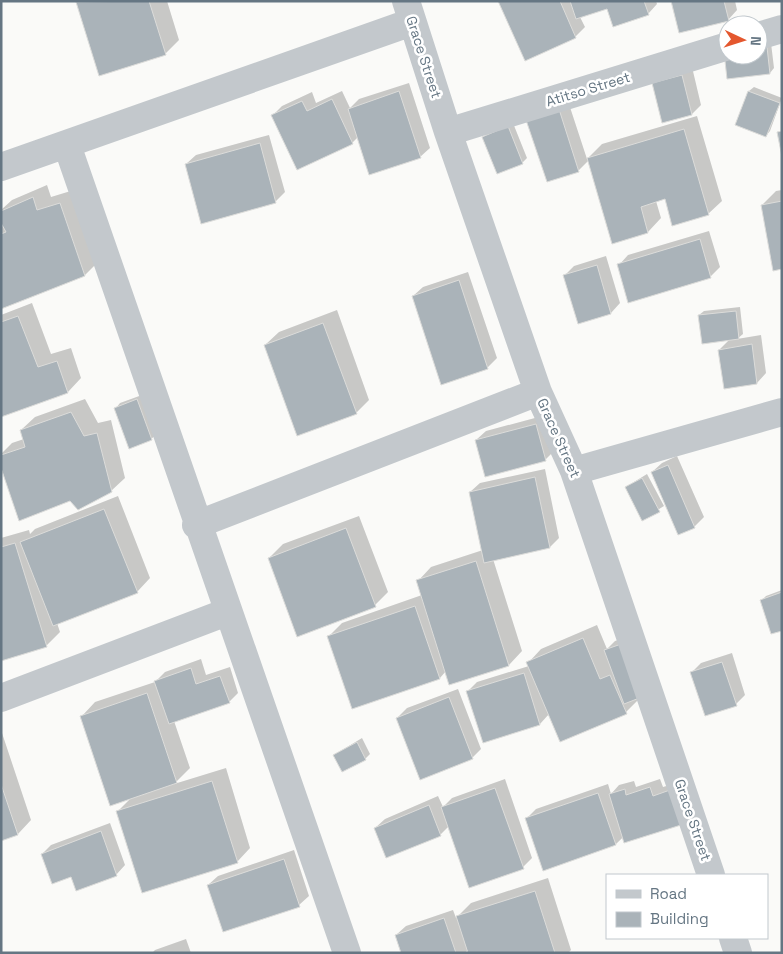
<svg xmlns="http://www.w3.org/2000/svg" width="783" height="954" font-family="'Space Grotesk',sans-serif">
  <rect width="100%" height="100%" fill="#fafaf8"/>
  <path fill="#0003" d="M167,1L179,40L165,54L77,2Z
    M500,1H656L657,4L648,14L607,8L580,17L585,27L575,37Z
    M673,1H735L737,10L728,20Z
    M771,43L774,68L770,73L728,55H758Z
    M692,67L701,105L692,114L654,84Z
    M409,83L430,148L420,157L358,137L352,143L272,116L282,106L312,92L316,103L342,91L350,108L359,99Z
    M754,87L782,98L770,131L766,136L736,124L749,91Z
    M567,98L587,159L602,144L697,116L722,201L708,214L666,198L656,201L661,218L648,232L613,242L589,160L578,171L527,117Z
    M513,123L527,158L522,163L484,137L488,133Z
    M269,135L285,192L275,202L186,164L196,155Z
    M47,185L51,197L74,190L98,262L85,275L1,308V227L4,226L1,210L12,200Z
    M782,190V268L762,205L776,191Z
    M709,231L720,267L710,277L619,265L628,255Z
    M606,256L620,303L611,313L579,322L565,275L574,266Z
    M468,272L497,358L487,368L413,296L423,287Z
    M32,303L51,354L71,348L81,378L68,392L1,416V315Z
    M740,307L743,334L737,339L761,335L766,373L757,383L719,350L730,339L699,315L704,311Z
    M337,310L369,400L356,413L265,345L279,332Z
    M142,395L156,435L151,439L116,408L120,403Z
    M85,399L98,423L111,420L125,478L111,491L70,499L1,464V454L12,443L24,439L21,430L35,417Z
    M546,415L555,450L545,460L476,440L486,431Z
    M677,456L704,517L694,527L652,472L662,463Z
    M545,469L559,538L550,547L493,559L522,651L509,665L450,683L446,671L440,678L353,708L329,636L342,623L422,595L418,581L431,567L483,550L470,492L480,483Z
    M647,474L664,506L643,519L626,487Z
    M118,496L150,578L137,592L57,623L60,632L46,646L1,659V538L29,530L30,534L35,529Z
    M359,516L388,592L375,605L269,558L283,544Z
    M782,590V629L762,600L766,596Z
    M597,625L607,649L615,641L637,633L639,699L626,712L549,714L540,724L483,742L468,691L477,682L529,666L528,663L541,649Z
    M732,653L745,695L736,704L692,672L701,663Z
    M201,659L206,675L230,667L238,693L229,702L174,721L190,768L174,784L226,768L250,848L237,862L118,811L132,797L82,716L95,702L155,682L165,672Z
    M458,689L481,749L472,758L397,718L407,708Z
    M1,730L31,820L18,834L1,839Z
    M362,738L370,754L365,759L334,755Z
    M505,779L532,858L523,867L449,826L440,835L375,828L385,819L438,796L443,807L452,798Z
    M660,779L663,787L680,782L616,844L526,819L536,809L608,784L611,794L619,785L634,781L636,787Z
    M110,823L125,865L116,875H72L42,854L51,845Z
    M294,850L309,896L299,905L208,885L218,876Z
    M548,878L571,950L568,953H469L468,950L465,953H402L396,935L406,926L453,910L456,918L471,903Z
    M186,939L191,953H152L155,950Z"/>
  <path fill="#aab3b9" stroke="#dcdcda" d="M149,1L166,55L99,76L76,2Z
    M498,1H560L576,38L525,61Z
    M570,1H644L649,15L613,27L607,9L576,19Z
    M671,1H724L729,21L679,33Z
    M767,47L770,74L727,79L724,52L728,55H758V48Z
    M682,75L692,115L662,123L652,83Z
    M399,91L421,158L369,175L348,109Z
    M748,91L780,103L766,137L735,125Z
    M332,99L353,144L297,170L271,115L302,101L307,111Z
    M558,106L579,172L547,182L525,117Z
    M508,126L523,164L497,174L482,137Z
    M684,129L709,215L672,226L665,199L641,207L648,233L612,244L587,158Z
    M782,131V157L777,132Z
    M260,143L276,203L201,224L185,164Z
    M33,197L37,210L60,203L85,276L1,309V234L6,232L1,223V211Z
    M782,201V269L773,271L761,205Z
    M700,239L711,278L628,303L617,264Z
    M597,265L611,314L578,324L563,275Z
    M459,280L488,369L441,385L412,296Z
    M736,311L739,339L702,344L698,315Z
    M18,316L38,367L57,361L68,393L1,417V322Z
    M323,323L357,414L297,436L264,345Z
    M752,344L757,384L724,389L718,350Z
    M137,399L152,440L129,449L114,408Z
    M71,412L84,436L97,433L112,492L78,510L70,501L19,521L1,468V455L25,447L20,430Z
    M536,424L546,461L485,477L475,440Z
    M668,465L695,528L678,535L651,472Z
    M535,477L550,548L484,563L469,492Z
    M642,478L660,512L642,521L625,487Z
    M104,509L138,593L53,626L20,542Z
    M346,528L376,607L297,637L268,558Z
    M15,543L47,647L1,661V547Z
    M476,561L509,666L449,685L416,580Z
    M782,592V631L771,634L760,600Z
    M415,606L440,679L352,709L327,636Z
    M583,638L600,679L610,675L627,714L560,742L526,662Z
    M627,642L647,695L624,704L604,650Z
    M722,662L737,706L705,716L690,672Z
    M191,668L196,684L220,676L230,703L169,724L154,681Z
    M524,673L540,725L483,743L466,691Z
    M147,693L177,783L110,806L80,716Z
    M449,697L473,759L420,780L396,718Z
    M357,742L366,760L342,772L333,755Z
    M212,781L238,863L142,893L116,811Z
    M1,784L18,835L1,841Z
    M650,787L653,796L670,790L681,825L624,843L609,794L625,789L626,795Z
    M495,788L524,869L469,888L441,807Z
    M598,793L616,845L543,871L525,818Z
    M429,805L441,836L386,858L374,828Z
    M101,831L117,876L76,891L71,877L52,884L41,854Z
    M284,859L300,907L223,932L207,885Z
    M535,891L555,953H468L456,916Z
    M444,918L456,953H401L395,935Z"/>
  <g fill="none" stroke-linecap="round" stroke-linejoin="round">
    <path stroke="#c3c8cc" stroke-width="28" d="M406,1L448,132L538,392L574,471L711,875
      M758,36L782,29
      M448,132L728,46
      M67,145L347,953
      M1,167L412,22
      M574,471L782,412
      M196,525L538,392
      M1,698L227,612
      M733,938L738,953"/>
  </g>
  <g text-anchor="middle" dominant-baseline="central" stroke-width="5" stroke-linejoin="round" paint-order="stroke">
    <g font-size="14" fill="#657683" stroke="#fff">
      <text transform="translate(424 57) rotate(72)">Grace Street</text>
      <text transform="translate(588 89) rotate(-17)">Atitso Street</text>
      <text transform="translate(559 438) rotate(66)">Grace Street</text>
      <text transform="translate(693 820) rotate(71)">Grace Street</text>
    </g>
  </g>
  <rect width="783" height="954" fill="none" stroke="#657683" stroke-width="5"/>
  <rect x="606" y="874" width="162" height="65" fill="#ffffff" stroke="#c1c8cd"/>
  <rect x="616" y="890" width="25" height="8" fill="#c3c8cc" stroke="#c1c8cd"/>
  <text x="650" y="899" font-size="15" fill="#657683">Road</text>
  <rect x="616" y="912" width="25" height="15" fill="#aab3b9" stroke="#c1c8cd"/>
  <text x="650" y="924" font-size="15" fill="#657683">Building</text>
  <g transform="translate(743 40) rotate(94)"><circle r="24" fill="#ffffff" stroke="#c1c8cd"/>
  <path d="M0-4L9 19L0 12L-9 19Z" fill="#e4572e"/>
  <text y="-8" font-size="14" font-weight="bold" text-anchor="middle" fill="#657683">N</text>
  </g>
</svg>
